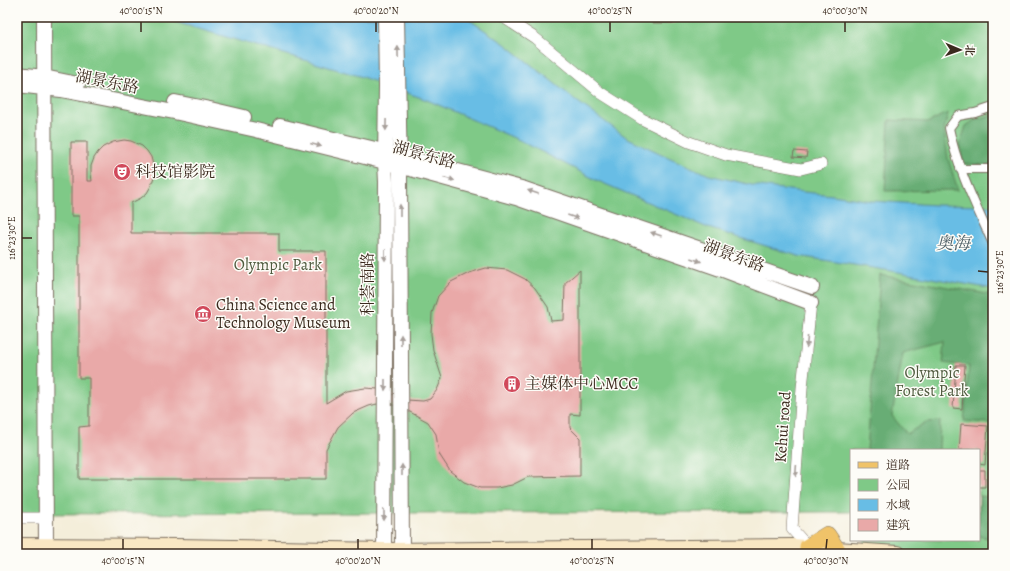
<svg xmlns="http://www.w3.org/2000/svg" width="1010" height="571" font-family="Alegreya,'Noto Serif SC',serif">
  <rect width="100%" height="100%" fill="#fdfcf7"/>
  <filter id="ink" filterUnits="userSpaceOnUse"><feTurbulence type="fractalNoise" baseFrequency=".025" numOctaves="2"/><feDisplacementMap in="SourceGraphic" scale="8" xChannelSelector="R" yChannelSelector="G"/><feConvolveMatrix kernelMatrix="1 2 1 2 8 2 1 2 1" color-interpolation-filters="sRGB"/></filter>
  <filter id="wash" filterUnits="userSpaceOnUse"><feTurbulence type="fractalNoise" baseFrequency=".012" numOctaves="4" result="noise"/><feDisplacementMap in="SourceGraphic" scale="16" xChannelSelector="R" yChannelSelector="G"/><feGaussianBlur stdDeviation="0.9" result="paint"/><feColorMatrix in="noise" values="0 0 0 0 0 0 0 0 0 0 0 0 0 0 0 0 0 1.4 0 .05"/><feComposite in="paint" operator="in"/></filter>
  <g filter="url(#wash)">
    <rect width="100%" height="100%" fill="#f4eeda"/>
    <path fill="#7fc987" stroke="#5d7a52" d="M17,17H993V554H863L864,540H979V450H851V512L17,514Z"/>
    <path fill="#67ad74" stroke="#516c49" d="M948,113L944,130L948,159L958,190L885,191L889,120L929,122Z
      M993,115V165L963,164L960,144L966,126L976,119Z
      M880,275L993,295V421L989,423L964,421L969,366L943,363L945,342L903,353L892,416L907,434L926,422L940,421L939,450H867Z
      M979,496L993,497V539L979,536Z"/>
    <path fill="#68bde5" stroke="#527482" d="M158,17H465L505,44L578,102L626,137L668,157L709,175L752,185L804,192L833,195L872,201L936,205L993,206V289L898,272L798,256L708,228L598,181L519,140L427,100L359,76Z"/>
    <g id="blocks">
      <path fill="#e9a9a8" d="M654,17H675V23H653Z
        M124,140L131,141L142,146L147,151L151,157L154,169V177L151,186L147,193L141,198L131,203V233H279V251H326V403L346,391L365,388L378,389L407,400L423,401L430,399L437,390L442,378L433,350L431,334L432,313L438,296L451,282L469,273L486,268L507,270L525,279L535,288L548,307L551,321L564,320L565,283L580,270V415L570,414V428L580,438V476L528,477L512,485L497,488H480L464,482L450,471L439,454L436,434L428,422L410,412L393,405L377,404L369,406L353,413L338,427L326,449V479H79V427L89,426V378H79V216H71V142H87V181H92L91,174V166L94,158L98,152L103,147L113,142Z
        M794,151L807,152L806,158L793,157Z
        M956,365H965L962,409L953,408Z
        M961,424L988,426L985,465L979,464V450H959Z
        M979,470H985V487H979Z"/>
    </g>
  </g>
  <g filter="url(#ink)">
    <use href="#blocks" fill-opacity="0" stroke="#7c6f60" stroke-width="1"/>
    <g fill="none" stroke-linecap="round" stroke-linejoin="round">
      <g stroke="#7c6f60" stroke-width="10">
        <path id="pedestrian" d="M993,107L975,113L958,116L949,128C957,168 976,206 993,244
          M960,169H989L993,171"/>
      </g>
      <g stroke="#7c6f60" stroke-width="12">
        <path id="minor" d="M503,17L535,38L601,93L642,119L689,142L726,155L801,169L821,164
          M17,518H45
          M808,547L792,529L802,388L811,303"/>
      </g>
      <g stroke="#7c6f60" stroke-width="16">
        <path id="tertiary" d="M44,17L46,554
          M397,17L400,174L402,551
          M17,74L44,77L78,84
          M17,85L61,90L174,112L256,130L385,162L516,198L723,270L811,303
          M175,102L210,109L244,117
          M280,126L371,148L525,189L812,287
          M384,551L386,182L385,162L386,86L385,17"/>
      </g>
      <g stroke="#7c6f60" stroke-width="18">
        <path id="secondary" d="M17,546L177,547L384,551L792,547L897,554"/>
      </g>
      <g stroke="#7c6f60" stroke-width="18">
        <path id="primary" d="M808,554V547L827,535L837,550L836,554"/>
      </g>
      <use href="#pedestrian" stroke="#fff" stroke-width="8"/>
      <use href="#minor" stroke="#fff" stroke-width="11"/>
      <use href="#tertiary" stroke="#fff" stroke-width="14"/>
      <use href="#secondary" stroke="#f9e7c3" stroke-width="16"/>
      <use href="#primary" stroke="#f0c369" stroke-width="17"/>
    </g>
    <defs><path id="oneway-solid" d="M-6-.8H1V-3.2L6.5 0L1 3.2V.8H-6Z"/></defs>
    <g fill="#a79f9a">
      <use href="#oneway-solid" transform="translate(398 52) rotate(-91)"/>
      <use href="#oneway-solid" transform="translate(386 125) rotate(91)"/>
      <use href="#oneway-solid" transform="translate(316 145) rotate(15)"/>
      <use href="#oneway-solid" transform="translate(449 179) rotate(15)"/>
      <use href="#oneway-solid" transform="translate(533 192) rotate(-161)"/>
      <use href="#oneway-solid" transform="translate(400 210) rotate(-90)"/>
      <use href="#oneway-solid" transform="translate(573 217) rotate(19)"/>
      <use href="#oneway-solid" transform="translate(656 234) rotate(-161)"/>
      <use href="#oneway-solid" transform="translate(385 255) rotate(90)"/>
      <use href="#oneway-solid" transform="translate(696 260) rotate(19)"/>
      <use href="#oneway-solid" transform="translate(401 340) rotate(-90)"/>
      <use href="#oneway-solid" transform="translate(807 342) rotate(96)"/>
      <use href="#oneway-solid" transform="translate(385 385) rotate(90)"/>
      <use href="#oneway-solid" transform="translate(402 470) rotate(-90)"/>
      <use href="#oneway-solid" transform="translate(796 471) rotate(94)"/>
      <use href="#oneway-solid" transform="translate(384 515) rotate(90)"/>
    </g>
  </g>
  <path fill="none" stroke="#3b2a1e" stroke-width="1.5" d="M141,32V22M376,32V22M610,32V22M845,32V22M22,238H32M978,271L988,272M123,549V539M358,549V539M592,549V539M826,549L827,539"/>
  <defs>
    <g id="theatre-disc" transform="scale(0.9)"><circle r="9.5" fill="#d1495b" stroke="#fdfcf7"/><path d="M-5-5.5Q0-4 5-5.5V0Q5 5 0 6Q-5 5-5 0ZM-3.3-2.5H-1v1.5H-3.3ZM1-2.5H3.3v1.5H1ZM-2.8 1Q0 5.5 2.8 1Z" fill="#fff"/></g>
    <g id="museum-disc" transform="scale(0.9)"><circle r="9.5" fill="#d1495b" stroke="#fdfcf7"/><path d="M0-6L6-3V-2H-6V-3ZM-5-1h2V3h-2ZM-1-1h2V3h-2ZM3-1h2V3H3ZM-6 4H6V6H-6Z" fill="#fff"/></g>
    <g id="building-disc" transform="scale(0.9)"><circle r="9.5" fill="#d1495b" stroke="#fdfcf7"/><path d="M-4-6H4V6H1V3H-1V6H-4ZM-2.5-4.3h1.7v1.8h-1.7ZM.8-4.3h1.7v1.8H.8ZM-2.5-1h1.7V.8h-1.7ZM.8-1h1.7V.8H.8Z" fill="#fff"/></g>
  </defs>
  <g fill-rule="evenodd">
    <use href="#theatre-disc" x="122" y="172"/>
    <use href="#museum-disc" x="203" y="314"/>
    <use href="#building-disc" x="512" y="384"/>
  </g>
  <g text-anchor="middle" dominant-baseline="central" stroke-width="3" stroke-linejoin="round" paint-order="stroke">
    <g font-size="16" fill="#3b2a1e" stroke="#fdfcf7">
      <text transform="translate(107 82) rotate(11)">湖景东路</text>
      <text transform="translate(424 155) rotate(15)">湖景东路</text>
      <text transform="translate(734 256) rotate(20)">湖景东路</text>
      <text transform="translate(368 284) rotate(-90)">科荟南路</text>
      <text transform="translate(783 427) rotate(-86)">Kehui road</text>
    </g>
    <g font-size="16" fill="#3b2a1e" stroke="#fdfcf7" text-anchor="start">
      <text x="135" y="172">科技馆影院</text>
      <text x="216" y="305">China Science and<tspan x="216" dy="18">Technology Museum</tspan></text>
      <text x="525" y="384">主媒体中心MCC</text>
    </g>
    <g font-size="16" fill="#4f5a3e" stroke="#fdfcf7">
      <text x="278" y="265">Olympic Park</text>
      <text x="932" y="373">Olympic<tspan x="932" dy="18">Forest Park</tspan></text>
    </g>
    <g font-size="17" font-style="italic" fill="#4b5d64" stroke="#fdfcf7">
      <text x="953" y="243">奥海</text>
    </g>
  </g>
  <rect width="1010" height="571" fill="none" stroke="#fdfcf7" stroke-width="44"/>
  <rect x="850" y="449" width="130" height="92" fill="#fdfcf7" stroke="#afa8a0"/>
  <rect x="858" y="462" width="20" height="6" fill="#f0c369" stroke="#afa8a0"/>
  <text x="886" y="469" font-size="12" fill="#3b2a1e">道路</text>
  <rect x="858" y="479" width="20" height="12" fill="#7fc987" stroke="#afa8a0"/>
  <text x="886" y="489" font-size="12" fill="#3b2a1e">公园</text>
  <rect x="858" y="499" width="20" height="12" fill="#68bde5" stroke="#afa8a0"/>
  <text x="886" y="509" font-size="12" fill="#3b2a1e">水域</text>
  <rect x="858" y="519" width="20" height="12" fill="#e9a9a8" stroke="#afa8a0"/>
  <text x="886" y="529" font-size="12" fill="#3b2a1e">建筑</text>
  <g transform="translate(960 50) rotate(92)" stroke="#fdfcf7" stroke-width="3" paint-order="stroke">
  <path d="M0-3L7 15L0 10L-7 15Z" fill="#3b2a1e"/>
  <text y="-6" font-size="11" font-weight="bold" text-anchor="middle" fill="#3b2a1e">北</text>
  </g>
  <rect x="22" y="22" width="966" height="527" fill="none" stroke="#3b2a1e" stroke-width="1.5"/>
  <g font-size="10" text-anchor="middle" fill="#3b2a1e">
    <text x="141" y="14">40°00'15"N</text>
    <text x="376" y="14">40°00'20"N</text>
    <text x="610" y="14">40°00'25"N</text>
    <text x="845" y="14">40°00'30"N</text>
    <text transform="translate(11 238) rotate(-90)" y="4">116°23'30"E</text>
    <text transform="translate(999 272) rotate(-90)" y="4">116°23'30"E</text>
    <text x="123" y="564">40°00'15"N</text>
    <text x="358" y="564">40°00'20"N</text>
    <text x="592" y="564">40°00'25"N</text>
    <text x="826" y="564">40°00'30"N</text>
  </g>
</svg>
